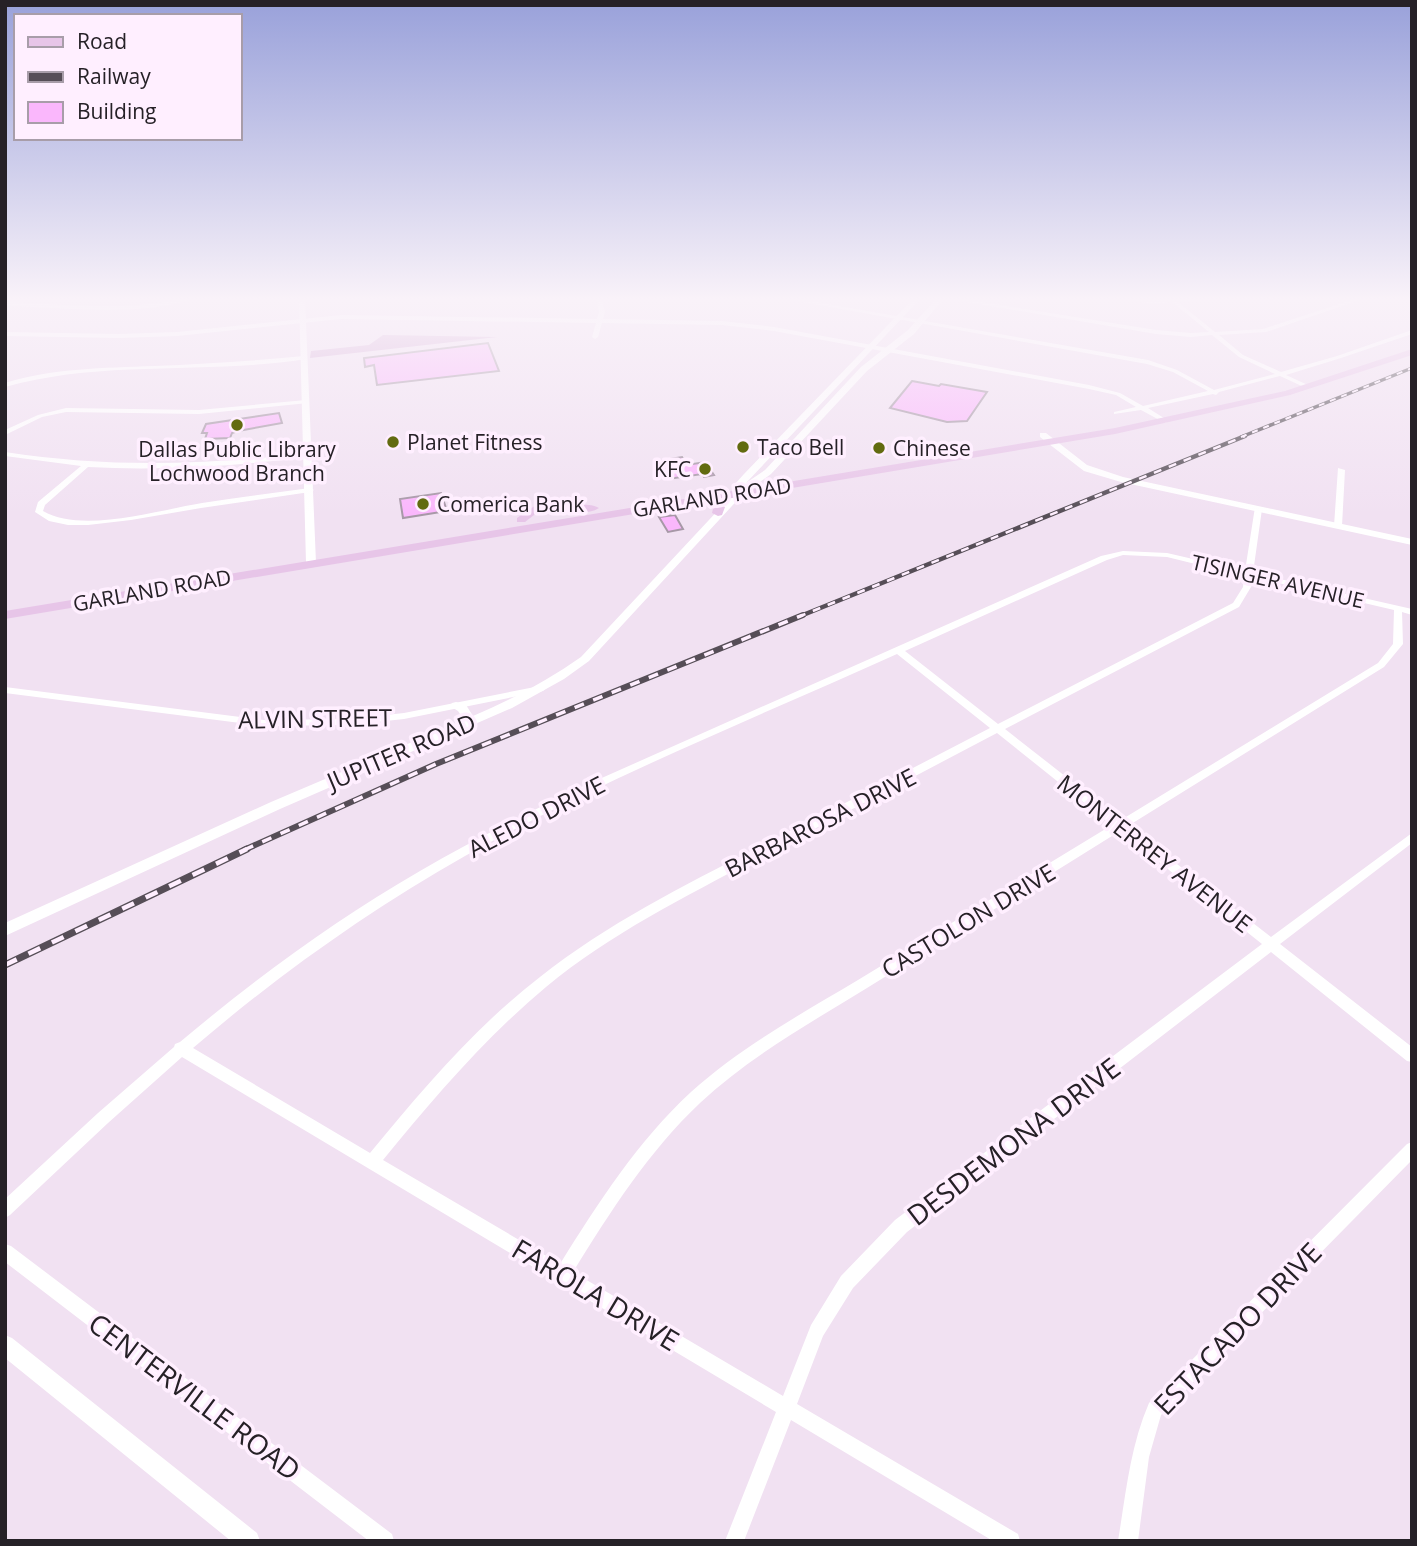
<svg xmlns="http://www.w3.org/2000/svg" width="1417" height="1546" font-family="'Open Sans',sans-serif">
  <rect width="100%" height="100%" fill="#f1e1f2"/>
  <path fill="#d6aed7" d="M383,335L496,337H497L310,358L311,351L369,345Z"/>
  <path fill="#fab7fc" stroke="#a798a7" stroke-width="2" d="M488,343L499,371L377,385L374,365L365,367L364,358Z
    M912,381L939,386L941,384L987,392L967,421L947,422L890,408Z
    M279,413L282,423L238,431L232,433L230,438L205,439L207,433H202L206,424Z
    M682,457L687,465L705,462L714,475L704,477L702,474L668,479L657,461Z
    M441,493L447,511L403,518L400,499Z
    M675,515L683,529L668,532L659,517Z"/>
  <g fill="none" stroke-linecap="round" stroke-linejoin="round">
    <path fill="#fff" fill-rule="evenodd" d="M185,298H195C141,318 63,307 5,306V302C64,304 126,312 185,298Z
      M596,298H601L605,312L603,319L722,321L774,327L1089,385L1120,393L1143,406L1208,391L1173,372L1147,364L780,298H793L1148,360L1177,370L1214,390L1275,374L1239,357L1212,335L1191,337L1156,334L943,298H957L1156,330L1191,333L1209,332L1172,302L1153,304L1116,298L1169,300L1168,298H1225L1178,302L1215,332L1263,329L1357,298H1365L1266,332L1219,335L1243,355L1281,372L1337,356L1412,330V334L1341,358L1286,375L1310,386V388H1306L1280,376L1219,392L1216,395L1213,394L1148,408L1167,420V422L1165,423L1141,410L1114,414V412L1136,407L1116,395L1089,389L774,331L722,325L602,323L598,337L595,339L592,337L596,323L341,319L177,336L119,338L5,336V332L119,334L177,332L341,315L597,319L599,312Z
      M304,356L307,358L306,359C206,375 103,359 5,387V383C54,368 103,368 154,366C204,364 254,361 304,356Z
      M306,400L308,401V403L199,414L66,412L42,417L5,435V430L38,415L66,408L199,410Z
      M5,452C109,468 204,465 308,453L311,455L308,457C235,466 162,471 88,467L45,505L43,511C82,534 159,510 202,503C238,497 274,493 310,488L314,490L310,492L201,508L131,520L88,525H68L49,521L35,512L38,502L81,466L5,456Z
      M1338,468L1345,470L1342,526L1338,528L1334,526Z
      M1255,507L1262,509L1253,573L1412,609V615L1402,612L1403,644L1384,667L1128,826L1271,937L1412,833V843L1280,944L1412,1047V1062L1407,1061L1271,952L907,1232L853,1288L823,1336L797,1404L1018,1534L1020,1541H993L791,1420L744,1541H725L776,1412L182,1057L108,1123L10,1215L5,1218V1199L98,1113L174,1047L175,1044L180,1042C255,979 335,920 420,871C471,841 524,815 577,789L1101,556L1123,551L1167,553L1245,571ZM1123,555L1167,557L1244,576L1243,587L1233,603L998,724L905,651L1107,560ZM1253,577L1394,610L1393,644L1378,663L1121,820L1005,729L1239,607L1251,587ZM897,654L990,728C913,768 836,808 759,847C683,886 607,924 540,977C475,1027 422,1090 370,1153L193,1048C277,976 368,911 465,856C603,779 753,719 897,654ZM997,733L1112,825C1027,877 943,928 858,980C801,1014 741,1047 691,1092C638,1141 598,1203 560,1264L383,1160C433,1099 485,1038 546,987C610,934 685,897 758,858C838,817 917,775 997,733ZM1120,831L1262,944L895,1220L841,1276L811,1325L783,1396L573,1272C610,1212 649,1151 700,1103C749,1057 810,1023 867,988C951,936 1035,884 1120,831Z
      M540,686L545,689L543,691L404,719L349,725L264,726L5,693V687L264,720L349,719L404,713Z
      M1412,1142V1160L1161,1415L1149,1457L1138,1541H1118C1126,1493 1130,1447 1149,1403L1407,1144Z
      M5,1244L11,1246L392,1534L394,1541H369L5,1262Z"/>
    <path fill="#fff" fill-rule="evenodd" d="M299,298H305L316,563L311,566L306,563Z
      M1040,433H1046L1087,465L1123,477L1412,539V545L1121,482L1084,471L1040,437Z
      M740,489L744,492L743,494L589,661L564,679L512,708L280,809L5,936V923L271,802L464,720L458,711L450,706L452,703L456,702L466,705L473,716C511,700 547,681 581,657L737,490Z
      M5,1335L12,1338L257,1533L260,1541H231L5,1358Z"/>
    <path fill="#fff" fill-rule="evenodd" d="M914,298H921L746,483L765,470L861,367L908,330L937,298H944L914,334L867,371L771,474L743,494H737L736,483L744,474Z"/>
    <path fill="#e7c5e8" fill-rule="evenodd" d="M1412,349V355L1290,395L1115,434L714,501L725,507L722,515L718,516L712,513L713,509L700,503L5,619V611L1115,428L1285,391Z
      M546,499C555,498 555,502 563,504C575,508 588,501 599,508C585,517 559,512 546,503Z
      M539,503L545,506L543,508L525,522H517V518Z"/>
    <g stroke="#564e57" stroke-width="3.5">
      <path id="rail-far3" d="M1241,437L1412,368"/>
    </g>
    <g stroke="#564e57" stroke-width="4.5">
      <path id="rail-far2" d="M798,617L1245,436"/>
    </g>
    <g stroke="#564e57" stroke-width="6">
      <path id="rail-far1" d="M244,850L436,764L803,615"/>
    </g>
    <g stroke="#564e57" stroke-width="7">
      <path id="rail" d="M5,965L247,849"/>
    </g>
    <use href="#rail-far3" stroke="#ffefff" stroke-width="2" stroke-dasharray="6" stroke-linecap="butt"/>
    <use href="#rail-far2" stroke="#ffefff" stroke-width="2.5" stroke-dasharray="8" stroke-linecap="butt"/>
    <use href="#rail-far1" stroke="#ffefff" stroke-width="3.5" stroke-dasharray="10" stroke-linecap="butt"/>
    <use href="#rail" stroke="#ffefff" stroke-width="4.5" stroke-dasharray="13" stroke-linecap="butt"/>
  </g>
  <linearGradient id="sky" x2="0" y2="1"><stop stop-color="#99a1da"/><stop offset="0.58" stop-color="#f9f2f9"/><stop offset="1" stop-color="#f9f2f9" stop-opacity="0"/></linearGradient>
  <rect width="1417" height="515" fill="url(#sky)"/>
  <g fill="#626b10" stroke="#ffefff" stroke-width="2.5">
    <circle cx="237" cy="425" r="7"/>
    <circle cx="393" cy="442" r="7"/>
    <circle cx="743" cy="447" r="7"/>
    <circle cx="879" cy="448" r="7"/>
    <circle cx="705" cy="469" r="7"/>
    <circle cx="423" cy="504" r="7"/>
  </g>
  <g text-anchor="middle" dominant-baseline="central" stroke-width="7" stroke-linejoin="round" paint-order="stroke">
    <g font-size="21" fill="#262127" stroke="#ffefff" text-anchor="start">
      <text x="407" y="442">Planet Fitness</text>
      <text x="757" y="447">Taco Bell</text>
      <text x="893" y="448">Chinese</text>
      <text x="237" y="449" text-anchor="middle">Dallas Public Library<tspan x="237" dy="24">Lochwood Branch</tspan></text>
      <text x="691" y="469" text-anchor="end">KFC</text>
      <text x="437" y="504">Comerica Bank</text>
    </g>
    <g font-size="21" fill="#262127" stroke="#ffefff">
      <text transform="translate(712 497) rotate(-9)">GARLAND ROAD</text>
      <text transform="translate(1278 581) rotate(13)">TISINGER AVENUE</text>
      <text transform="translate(152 590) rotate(-10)">GARLAND ROAD</text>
    </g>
    <g font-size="24" fill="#262127" stroke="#ffefff">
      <text transform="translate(315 718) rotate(-1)">ALVIN STREET</text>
      <text transform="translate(401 751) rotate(-23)">JUPITER ROAD</text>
      <text transform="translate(536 816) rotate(-27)">ALEDO DRIVE</text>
      <text transform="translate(820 822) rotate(-27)">BARBAROSA DRIVE</text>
      <text transform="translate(1155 853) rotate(38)">MONTERREY AVENUE</text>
      <text transform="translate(968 920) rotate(-31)">CASTOLON DRIVE</text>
    </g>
    <g font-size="28" fill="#262127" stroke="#ffefff">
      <text transform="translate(1013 1141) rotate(-37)">DESDEMONA DRIVE</text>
      <text transform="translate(596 1294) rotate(31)">FAROLA DRIVE</text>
      <text transform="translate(1237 1328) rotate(-46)">ESTACADO DRIVE</text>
      <text transform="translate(195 1396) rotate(37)">CENTERVILLE ROAD</text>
    </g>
  </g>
  <rect width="1417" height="1546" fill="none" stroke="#262127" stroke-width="14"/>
  <rect x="14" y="14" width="228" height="126" fill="#ffefff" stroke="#a89da9" stroke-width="2"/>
  <rect x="28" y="37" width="35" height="10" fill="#e7c5e8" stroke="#a89da9" stroke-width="2"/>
  <text x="77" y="49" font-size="21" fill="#262127">Road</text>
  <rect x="28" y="72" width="35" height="10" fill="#564e57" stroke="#a89da9" stroke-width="2"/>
  <text x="77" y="84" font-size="21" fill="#262127">Railway</text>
  <rect x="28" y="102" width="35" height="21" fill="#fab7fc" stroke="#a89da9" stroke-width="2"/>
  <text x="77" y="119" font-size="21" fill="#262127">Building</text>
</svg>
